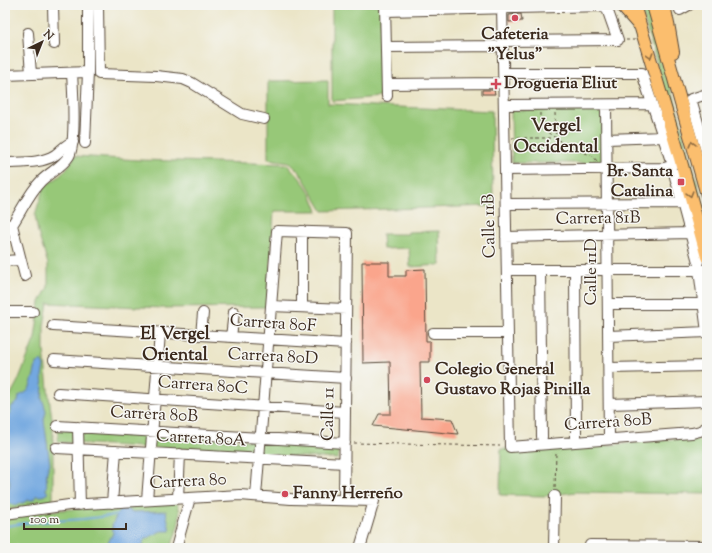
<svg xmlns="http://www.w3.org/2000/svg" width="712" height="553" font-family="'Sorts Mill Goudy',serif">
  <rect width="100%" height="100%" fill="#f6f6f2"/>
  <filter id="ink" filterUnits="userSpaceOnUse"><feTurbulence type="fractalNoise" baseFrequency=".025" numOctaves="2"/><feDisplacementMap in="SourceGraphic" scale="8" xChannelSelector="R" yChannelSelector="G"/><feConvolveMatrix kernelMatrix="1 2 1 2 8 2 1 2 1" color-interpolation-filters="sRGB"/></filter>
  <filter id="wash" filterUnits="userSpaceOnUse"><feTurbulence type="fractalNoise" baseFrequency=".012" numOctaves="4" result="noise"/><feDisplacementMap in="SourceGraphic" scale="16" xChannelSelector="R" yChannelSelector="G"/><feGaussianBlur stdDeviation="0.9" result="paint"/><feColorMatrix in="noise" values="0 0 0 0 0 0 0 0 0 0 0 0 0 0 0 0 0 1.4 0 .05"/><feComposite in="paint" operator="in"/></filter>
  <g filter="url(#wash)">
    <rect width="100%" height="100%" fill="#ebe5c7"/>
    <path fill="#97c878" stroke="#69794b" d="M332,5H381V97L332,101Z
      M640,5H649L707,219V238Z
      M328,80V104L492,111L493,206L323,211L301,174L289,162L268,159V81Z
      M511,110H603V163H512Z
      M75,156L139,160L286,164C302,178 311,191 318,211H274L268,307L163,308L48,303L44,326V350L48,389L53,426V503L5,510V405L18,381L35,338L40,302L48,287V264L38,233L35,215L44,186C61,177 65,172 75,156Z
      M439,231L440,265L410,267L409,248L383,249L382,234H408V232Z
      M58,429L339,446L338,459L58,442Z
      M678,439L707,441V494L576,492L545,496L500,495L501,449L575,448Z
      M176,502C185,513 175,535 171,548H5V518L46,511Z"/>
    <path fill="#73a8e0" stroke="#57697f" d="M41,361L44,366L42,376L43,387L42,398L46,411L44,420L50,464C44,474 48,480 46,490L48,493L43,496H36L33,500H28L23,503H21C16,507 9,504 5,499C8,486 14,484 5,472V418L11,412V407L18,402L19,396C22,394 28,392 29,389C31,385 36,369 36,364Z
      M121,507L133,512L166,511L170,531H161L144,540L142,548H108V543L113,533L112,525Z"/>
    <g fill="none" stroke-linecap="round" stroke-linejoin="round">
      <path stroke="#73a8e0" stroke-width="2" d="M6,526L25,523L83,519L118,515"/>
    </g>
    <g id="blocks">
      <path fill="#faa58c" d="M521,14L522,21L509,22V15Z
        M482,90H494L495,94H482Z
        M362,262H389V276H406V270L425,269L426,341H430V362H420L421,417L452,419L458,434L373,426L379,414H391L390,362L363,363Z"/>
    </g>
  </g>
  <g filter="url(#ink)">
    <use href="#blocks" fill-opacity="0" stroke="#554637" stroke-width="1"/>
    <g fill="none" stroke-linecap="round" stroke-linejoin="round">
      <g stroke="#554637" stroke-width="12">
        <path id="minor" d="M53,5L54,44
          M98,5L99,74L156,76L183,79L192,83L242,114L264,119
          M385,5L387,96
          M502,5L510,447L692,433L700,431L707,427
          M680,10L689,5
          M385,11L606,6L618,40L503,41
          M28,33L31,74
          M386,47L503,46
          M504,73H642L670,158
          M5,75L88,72
          M387,84L504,83
          M707,94L691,99L707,154
          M504,105L652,104
          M606,105L609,439
          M607,139L663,137
          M85,143L88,72V5
          M5,163C22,162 40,164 55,155C61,151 65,144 73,142
          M505,170L664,168L671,166L680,158
          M674,173L698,262
          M506,204L682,203
          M5,225H12C22,210 29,193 41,181C50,172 62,167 69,156C76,145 73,89 72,73
          M12,225L25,276
          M302,231V307
          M506,237L691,233
          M5,261L20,260
          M507,270H707
          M540,270L542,437
          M575,270L576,437
          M699,270L707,332
          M608,304H703
          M271,306L346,309
          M5,312H33
          M53,326L346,344
          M433,333H508
          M201,335L203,313
          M608,336L707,332
          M231,337L234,312
          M54,360L346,378
          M609,368L707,366
          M58,393L345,412
          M609,404L707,401
          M57,426L345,443
          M78,427L80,505
          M56,448L345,463
          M256,496L277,231L347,233L344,500
          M178,498L180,454
          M147,500L160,333
          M112,503L116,451
          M5,514L69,505L240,495L291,499L374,501L360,548
          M590,545L707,546
          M176,548L190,498
          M554,548L555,496"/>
      </g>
      <g stroke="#554637" stroke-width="14">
        <path id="major" d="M621,5L637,23
          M634,5L680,158L707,257
          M653,5L707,195
          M664,5L669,29L673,52"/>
      </g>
      <path stroke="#554637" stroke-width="1" stroke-dasharray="3 3" stroke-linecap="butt" d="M626,40H635
        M540,113V127L567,146L593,156L597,161
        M512,138H556L555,113
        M354,443L500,446
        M555,487L556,453"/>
      <use href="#minor" stroke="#fff" stroke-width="10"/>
      <use href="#major" stroke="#fbbe6e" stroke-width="12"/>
    </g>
    <defs><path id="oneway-chevron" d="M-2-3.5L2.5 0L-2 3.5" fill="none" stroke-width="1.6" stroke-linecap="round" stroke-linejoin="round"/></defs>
    <g stroke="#916d42">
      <use href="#oneway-chevron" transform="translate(650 56) rotate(73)"/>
      <use href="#oneway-chevron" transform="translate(692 144) rotate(-106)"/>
      <use href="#oneway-chevron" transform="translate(690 194) rotate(74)"/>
    </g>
  </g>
  <g fill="#d1495b" stroke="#f6f6f2" stroke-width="1.5">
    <circle cx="515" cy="18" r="4"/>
    <path d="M494 78h4v4h4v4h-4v4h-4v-4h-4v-4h4z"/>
    <rect x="677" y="178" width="8" height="8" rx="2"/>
    <circle cx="427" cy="380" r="4"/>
    <circle cx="285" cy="494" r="4"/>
  </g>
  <g text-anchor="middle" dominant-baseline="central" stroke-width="3" stroke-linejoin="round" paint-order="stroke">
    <g font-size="17" font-weight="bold" fill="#3b2a1e" stroke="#f6f6f2" text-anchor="start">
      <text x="515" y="35" text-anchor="middle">Cafeteria<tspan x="515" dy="20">"Yelus"</tspan></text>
      <text x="504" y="84">Drogueria Eliut</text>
      <text x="673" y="172" text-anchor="end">Br. Santa<tspan x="673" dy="20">Catalina</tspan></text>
      <text x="435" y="370">Colegio General<tspan x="435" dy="20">Gustavo Rojas Pinilla</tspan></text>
      <text x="293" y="494">Fanny Herreño</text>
    </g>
    <g font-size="17" fill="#3b2a1e" stroke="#f6f6f2">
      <text transform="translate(598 219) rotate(-1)">Carrera 81B</text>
      <text transform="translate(490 226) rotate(-91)">Calle 11B</text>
      <text transform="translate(592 272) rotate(-90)">Calle 11D</text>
      <text transform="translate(273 324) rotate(4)">Carrera 80F</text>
      <text transform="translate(273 357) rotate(3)">Carrera 80D</text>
      <text transform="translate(203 386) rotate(4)">Carrera 80C</text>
      <text transform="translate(329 414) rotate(-89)">Calle 11</text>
      <text transform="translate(154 415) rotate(3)">Carrera 80B</text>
      <text transform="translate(608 423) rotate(-4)">Carrera 80B</text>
      <text transform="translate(201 439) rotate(3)">Carrera 80A</text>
      <text transform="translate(188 482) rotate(-3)">Carrera 80</text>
    </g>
    <g font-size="18" font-weight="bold" fill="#3b2a1e" stroke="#f6f6f2">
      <text x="556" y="127">Vergel<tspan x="556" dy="21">Occidental</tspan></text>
      <text x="175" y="335">El Vergel<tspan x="175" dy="21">Oriental</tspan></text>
    </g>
  </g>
  <rect width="712" height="553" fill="none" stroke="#f6f6f2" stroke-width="20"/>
  <g transform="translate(42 42) rotate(43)" stroke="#f6f6f2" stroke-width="3" paint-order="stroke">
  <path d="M0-3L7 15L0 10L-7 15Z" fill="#3b2a1e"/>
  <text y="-6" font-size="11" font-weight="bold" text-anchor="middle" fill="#3b2a1e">N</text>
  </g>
  <path d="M24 523v6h102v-6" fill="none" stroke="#3b2a1e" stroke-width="2"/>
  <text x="30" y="523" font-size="12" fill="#3b2a1e" stroke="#f6f6f2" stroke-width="3" paint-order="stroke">100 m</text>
</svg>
